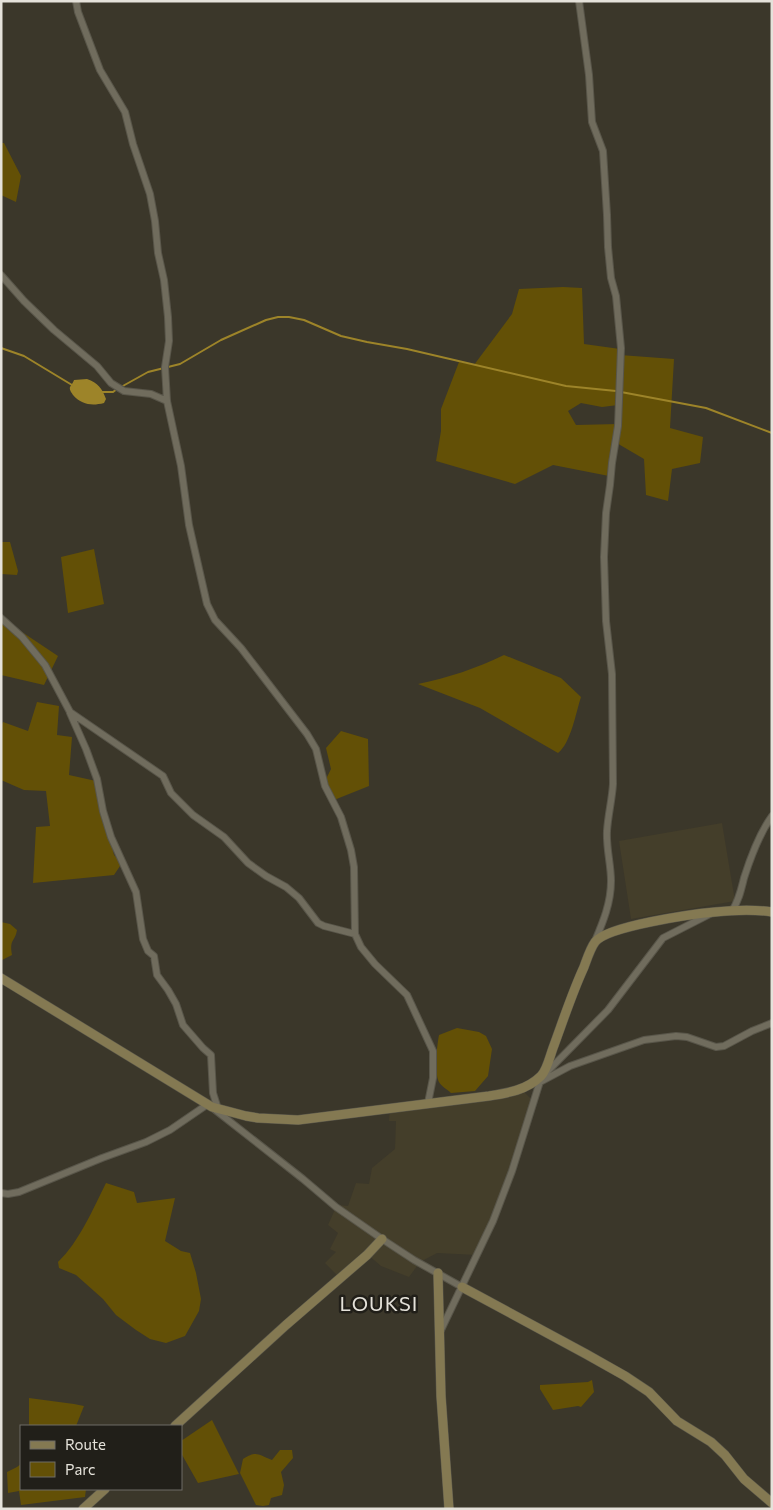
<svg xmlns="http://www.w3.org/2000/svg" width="773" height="1510" font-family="Commissioner,sans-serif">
  <rect width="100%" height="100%" fill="#3b372a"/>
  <path fill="#443e2a" d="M722,823L735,901L631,919L619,841Z
    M517,1085L533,1101L517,1152L477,1255L437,1253L420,1262L409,1277L381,1266L367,1254L340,1278L325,1263L336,1252L330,1249L338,1233L328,1225L337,1205L348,1206L356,1183L369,1184L372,1168L395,1149L396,1121H389L390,1107L491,1092Z"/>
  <path fill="#635006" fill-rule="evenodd" d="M1,143H4L21,176L16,202L1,195Z
    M563,287L582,288L584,344L620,349V355L674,359L670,428L703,437L700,463L672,469L668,501L646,495L644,459L615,442L609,476L553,465L515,484L436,461L441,431V409L459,362L474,365L512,314L519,289ZM581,403L602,407L618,405V424L576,425L568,411Z
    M1,542H10L18,571L17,575L1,574Z
    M94,549L104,604L68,613L61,557Z
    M1,618L58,656L44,685L1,675Z
    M504,655L561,678L581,697C576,712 571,743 558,753L480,708L418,684C448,678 477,668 504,655Z
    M37,702L59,706L57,735L72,737L69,775L96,781L114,855L122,863L114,875L33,883L36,827L50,826L46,791L24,790L1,780V726L3,722L28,731Z
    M341,731L368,739L369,786L334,800L327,787L326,779L331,769L326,748Z
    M1,922L10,924L17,930C15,942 9,939 12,955L2,960H1Z
    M457,1028L479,1032L486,1036L492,1049L488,1076L475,1091L451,1093C448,1090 441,1086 439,1082C434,1073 437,1045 439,1035Z
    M106,1183L134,1192L137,1203L175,1198L165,1241L181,1251L190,1253L196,1273L201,1299L199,1311L185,1336L166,1343L150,1339L136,1330L116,1315L103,1299L76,1275L59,1268L58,1262C79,1242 93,1209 106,1183Z
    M592,1380L594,1392L581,1407L578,1406L553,1410L540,1389V1385L588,1382Z
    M29,1398L74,1404L84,1406L76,1426H29Z
    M212,1420L239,1474L198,1483L181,1453V1441Z
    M280,1450H292L293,1458L281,1472L284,1485L282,1495L271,1498L269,1505L263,1506L256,1505L240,1473L243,1459C257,1450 258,1455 272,1460Z
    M21,1464V1489H86L85,1497L21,1505L19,1491L8,1493L7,1472L17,1467Z"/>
  <path fill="#9d8429" d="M87,379C98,383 102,388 106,399L104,403C92,406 82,405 73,395C72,393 69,390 70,387C70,387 74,381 74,380Z"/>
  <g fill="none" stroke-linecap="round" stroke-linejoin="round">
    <path stroke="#9d8429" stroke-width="2" d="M1,348L24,356L72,385
      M121,387L148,372L180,364L221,340L266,320L278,317H289L304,320L341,336L367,342L407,349L566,386L616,391
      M102,392H113L117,389
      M621,392L706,408L772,433"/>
    <g stroke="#59564a" stroke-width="8">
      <path id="street" d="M76,1L78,12L100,70L125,112L133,144L150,194L155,221L158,253L164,280L168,317L169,341L165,367L167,401L181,466L189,525L207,604L215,620L241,648L307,734L316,749L325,786L341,817L351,850L354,867L355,934L361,947L375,964L407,995L433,1051V1078L428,1103
        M579,1L589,75L592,122L603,151L607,215L608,247L611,278L616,296L621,348L618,426L612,463L610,485L606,513L604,557L606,621L612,674L613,784C612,800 608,815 607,831C606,848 611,864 611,881C611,903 603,922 595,941
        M1,275L24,301L54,330L97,366L111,383L124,391L151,394L167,401
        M1,618L22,637L45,665L70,712L163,776L171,793L193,815L224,837L248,863L266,876L286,887L299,898L318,923L324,926L355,934
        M70,713L86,749L97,779L103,811L111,837L136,892L143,939L148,951L154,956L157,975L168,990L176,1004L183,1025L203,1048L211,1055L213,1093L218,1109
        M732,911C739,900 741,890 744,878C751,856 759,834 772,816
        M546,1073L608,1010L663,938L710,914
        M540,1082L570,1066L644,1040L676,1036L687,1037L716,1047L724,1046L752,1031L772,1023
        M214,1109L303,1179L336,1207L382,1239L414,1260L462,1287
        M1,1193L8,1194L19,1192L102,1158L146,1142L170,1130L208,1104
        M441,1330L493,1221L512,1171L542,1075"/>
    </g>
    <g stroke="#59564a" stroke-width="10">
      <path id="secondary" d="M1,978L212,1107L246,1116L258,1118L298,1120L489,1096C508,1093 527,1090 541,1076C547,1070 550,1056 553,1048C563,1021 572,993 584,967C587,959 590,949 595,942C607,926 693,914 715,912C734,910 753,909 772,912
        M438,1273L441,1396L449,1509
        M462,1287L586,1354L625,1376L649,1392L677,1421L711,1442L725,1455L744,1479L772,1503
        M175,1426L286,1325L367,1255L382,1239
        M83,1509L105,1489"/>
    </g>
    <use href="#street" stroke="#706c5d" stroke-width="6"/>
    <use href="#secondary" stroke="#847952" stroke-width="9"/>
  </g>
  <g text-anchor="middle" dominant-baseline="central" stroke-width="5" stroke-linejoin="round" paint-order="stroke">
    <g font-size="20" letter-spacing="1" fill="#e5e2da" stroke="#211f19">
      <text x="379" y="1303">LOUKSI</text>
    </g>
  </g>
  <rect width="773" height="1510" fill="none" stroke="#e5e2da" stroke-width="5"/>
  <rect x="20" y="1425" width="162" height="65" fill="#211f19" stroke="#6f6d66"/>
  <rect x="30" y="1441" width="25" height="8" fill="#847952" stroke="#6f6d66"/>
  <text x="65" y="1450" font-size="15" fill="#e5e2da">Route</text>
  <rect x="30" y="1462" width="25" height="15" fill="#635006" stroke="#6f6d66"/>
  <text x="65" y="1475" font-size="15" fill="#e5e2da">Parc</text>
</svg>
